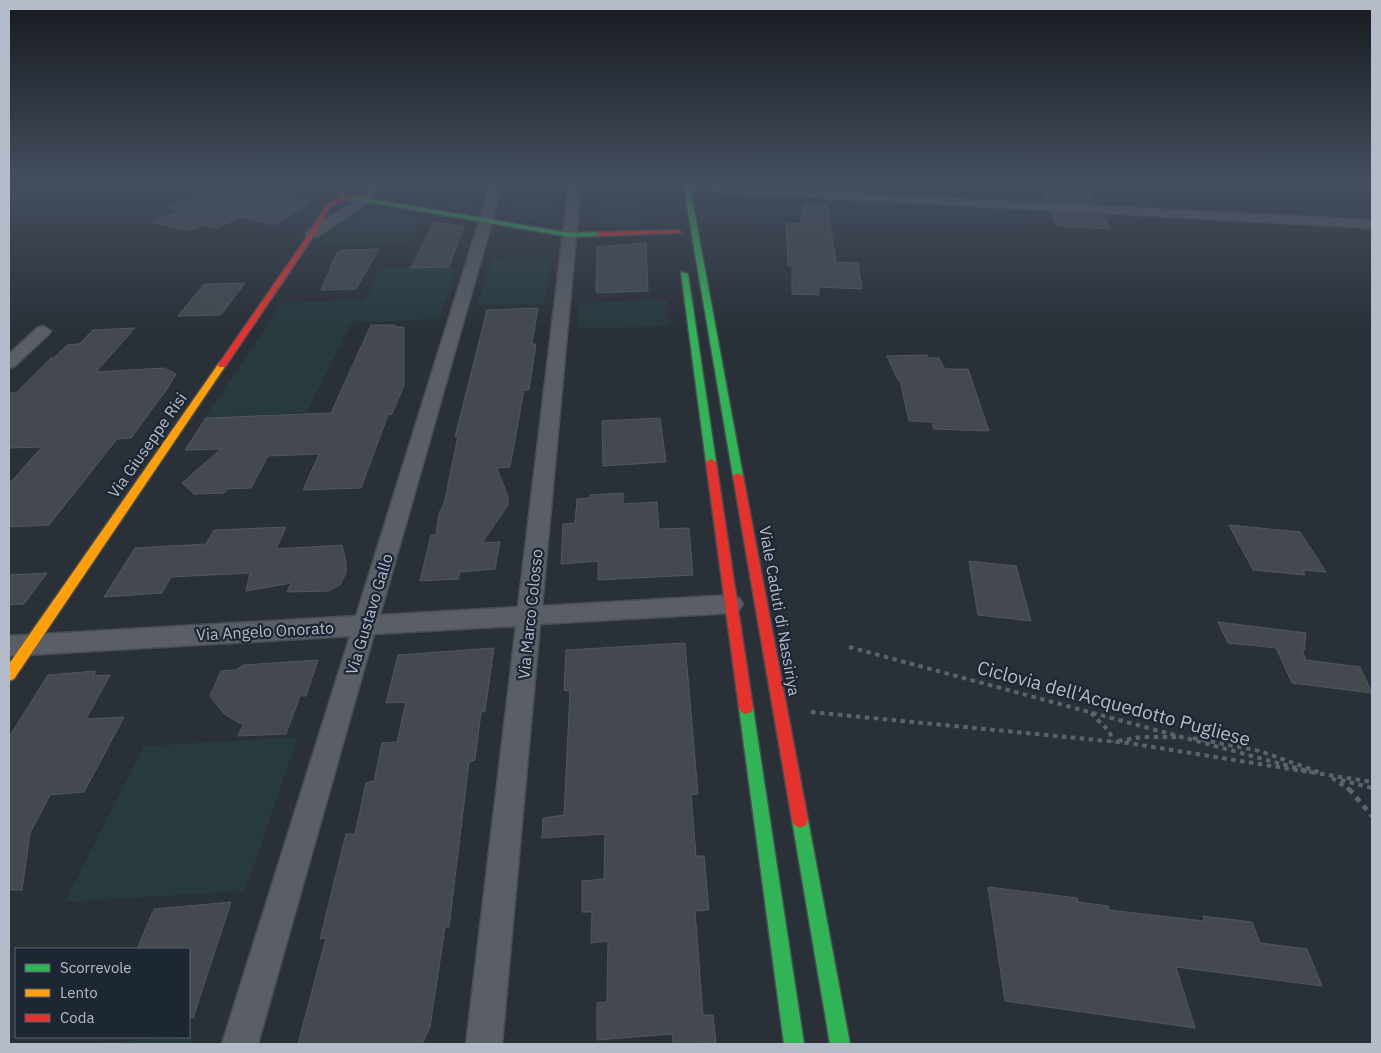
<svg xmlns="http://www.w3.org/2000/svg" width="1381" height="1053" font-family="'IBM Plex Sans',sans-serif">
  <rect width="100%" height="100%" fill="#2a3038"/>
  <path fill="#273a3e" d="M511,183H562L556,225L502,216Z
    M482,190L476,212L415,202L420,192Z
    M640,193L642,225L593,226L594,195Z
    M369,208L422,217L410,242L321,244L330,230Z
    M551,257L544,304L477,305L492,259Z
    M458,267L439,319L352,323L306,413L205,417L282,303L365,300L380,269Z
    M667,300L669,326L578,329L579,303Z
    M298,737L245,891L65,902L144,746Z
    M194,1036L191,1044H77L189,1037Z"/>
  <path fill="#444950" stroke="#52575f" d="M228,183H237L313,202L273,225L241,217L216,228L203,225L189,231L152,222L181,210L169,207Z
    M1042,191L1090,194L1096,204L1046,201Z
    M803,204L827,205L836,262L858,263L862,289L819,287V295L792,294V266H788L786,223L801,224Z
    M1051,212L1103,215L1111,229L1057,226Z
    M434,222L464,226L449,267L411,268Z
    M646,243L648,291L596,293L597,247Z
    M379,249L356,289L321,290L337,253L342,250Z
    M245,283L221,315L178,316L204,284Z
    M538,308L532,344H536L529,390H524L510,467L497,468L508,497V505L482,543L500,542L495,569L460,572L458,579L420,581L431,535H436L439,513L444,504L458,436L455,437L487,310Z
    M371,325H395L394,327H404V385L392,414L388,415L361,488L303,490L319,454L268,456L251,488L227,489L224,493L194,494L182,483L221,449L185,450L206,418L331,413Z
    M135,328L96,372L164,368L176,374L167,389L131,438L117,439L49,525L9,527V484L42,447L9,448V393H16L51,358H54L67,345L79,344L93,330Z
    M927,355L929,358H939L945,369H968L989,431L934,429L932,422L909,421L900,380H898L887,356Z
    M660,418L666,462L603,466L602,421Z
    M623,493V504L657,502L659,529L689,528L693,575L598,580V561L561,564L563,524L575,523L577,499L590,498V495Z
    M1229,525L1300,532L1326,572L1303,570L1305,575L1253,570Z
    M286,527L276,549L342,545L346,562V573L340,585L328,591L287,592L291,583L246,591L250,573L171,577L162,593L104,597L135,548L206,544L214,530Z
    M969,561L1016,566L1031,621L978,615Z
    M47,573L24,604L9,605V575Z
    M1218,622L1306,633L1304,651H1302L1306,660L1360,667L1372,693L1292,683L1276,648L1228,643Z
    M685,643L698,794L691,795L696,856H704L709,910L695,911L703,1015H713L716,1043L673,1044L672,1034L597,1040V1003L607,1002L608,941L591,943L592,912H582V881L604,879L605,834L542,838L543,818L564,815L570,691L564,690L566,650Z
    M494,648L485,711L481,712L475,760L469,762L449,927H445L430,1027L422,1044H298L326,938L320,939L346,834H355L366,783L374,781L382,743L397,742L406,702L386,703L398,655Z
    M318,660L306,696H300L286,734L238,736L243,725L224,714L210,696L221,671L236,670L243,665Z
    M96,671L93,676L110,675L86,719L124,717L84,792L50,795L30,833L22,890H9V737L48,675Z
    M988,887L1077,898L1078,902L1108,906L1109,910L1204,921L1203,916L1252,922L1260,943L1307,949L1322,986L1176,967L1195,1028L1005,1001Z
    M231,902L193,1018L189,1017V949H137L154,909Z"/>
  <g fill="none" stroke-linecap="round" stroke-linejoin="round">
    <g stroke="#484c53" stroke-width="3">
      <path id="lane" d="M341,183H347L344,197L341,199L338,197Z"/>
    </g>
    <g stroke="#484c53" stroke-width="3">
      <path id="street" d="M371,183H382L370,201L317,237H307L306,234L307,231L362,197Z
        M491,183H503L380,615L518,607L569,183H581L542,606L731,595L739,598L743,604L739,610L731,613L540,624L502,1044H466L516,626L374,634L258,1044H222L350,636L9,656V636L356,616Z
        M687,185L1372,220V228L683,190V186Z
        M43,326L51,331L49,334L15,366L9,368V354L37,328Z"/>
    </g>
    <g stroke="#484c53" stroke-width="3">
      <path id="fast" d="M683,183H689L743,476L738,479L733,476Z
        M353,196L570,233L599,232L602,234L599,236L570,237L351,199L350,198Z
        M681,272L688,274L716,462L711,465L706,462Z
        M746,702L751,704L753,708L804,1044H784L739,708L741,704Z
        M800,812L806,815L808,820L850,1044H830L792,820L794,815Z"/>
    </g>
    <g stroke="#484c53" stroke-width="3">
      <path id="slow" d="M222,362L226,365L14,679L9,681V664L219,363Z"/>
    </g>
    <g stroke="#484c53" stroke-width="3">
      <path id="jam" d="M355,197V199L341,201L330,207L315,234L225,367H219L218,365L309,234L326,205L338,198Z
        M678,230L681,232L680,233L599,236L596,234L599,232Z
        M711,459L716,462L753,708L751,712L746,714L741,712L739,708L706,462Z
        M738,473L743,476L808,820L806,825L800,828L794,825L792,820L733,476Z"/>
    </g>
    <path stroke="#5d636a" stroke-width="4" stroke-dasharray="4.5 4.5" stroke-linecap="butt" d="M849,647L1311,772
      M811,712L1128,743L1372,782
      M1091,713L1110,732L1112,742
      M1193,738L1260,751L1324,774
      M1118,741L1142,737H1177
      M1332,778L1350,790
      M1341,780L1372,788"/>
    <path stroke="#5d636a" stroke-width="5" stroke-dasharray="5.5 5.5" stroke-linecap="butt" d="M1349,789L1372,816"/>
    <use href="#lane" fill="#5a5e66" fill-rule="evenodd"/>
    <use href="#street" fill="#5a5e66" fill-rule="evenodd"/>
    <use href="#fast" fill="#30b455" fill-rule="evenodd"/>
    <use href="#slow" fill="#ff9f0a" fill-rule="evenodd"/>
    <use href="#jam" fill="#e5322d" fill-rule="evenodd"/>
  </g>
  <linearGradient id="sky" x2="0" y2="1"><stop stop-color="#171a1f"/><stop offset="0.55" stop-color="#444e5e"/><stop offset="1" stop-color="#444e5e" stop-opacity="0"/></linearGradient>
  <rect width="1381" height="331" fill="url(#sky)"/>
  <g text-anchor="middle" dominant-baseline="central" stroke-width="4.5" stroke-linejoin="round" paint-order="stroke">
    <g font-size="16" fill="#b4bcc9" stroke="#1d2633">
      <text transform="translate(147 445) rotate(-55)">Via Giuseppe Risi</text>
      <text transform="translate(780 611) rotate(80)">Viale Caduti di Nassiriya</text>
      <text transform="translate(369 614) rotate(-73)">Via Gustavo Gallo</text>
      <text transform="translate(530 614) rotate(-84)">Via Marco Colosso</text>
      <text transform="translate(265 631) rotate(-3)">Via Angelo Onorato</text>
    </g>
    <g font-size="19" fill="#b4bcc9" stroke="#1d2633">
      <text transform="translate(1114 703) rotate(15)">Ciclovia dell'Acquedotto Pugliese</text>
    </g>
  </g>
  <rect width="1381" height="1053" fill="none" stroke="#b4bcc9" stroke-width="20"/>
  <rect x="15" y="948" width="175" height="90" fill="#1d2633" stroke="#59626f"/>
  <rect x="25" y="964" width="25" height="8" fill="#30b455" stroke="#59626f"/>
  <text x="60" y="973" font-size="15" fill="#b4bcc9">Scorrevole</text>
  <rect x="25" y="989" width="25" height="8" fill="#ff9f0a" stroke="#59626f"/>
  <text x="60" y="998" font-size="15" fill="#b4bcc9">Lento</text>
  <rect x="25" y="1014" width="25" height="8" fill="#e5322d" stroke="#59626f"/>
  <text x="60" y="1023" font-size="15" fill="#b4bcc9">Coda</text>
</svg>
